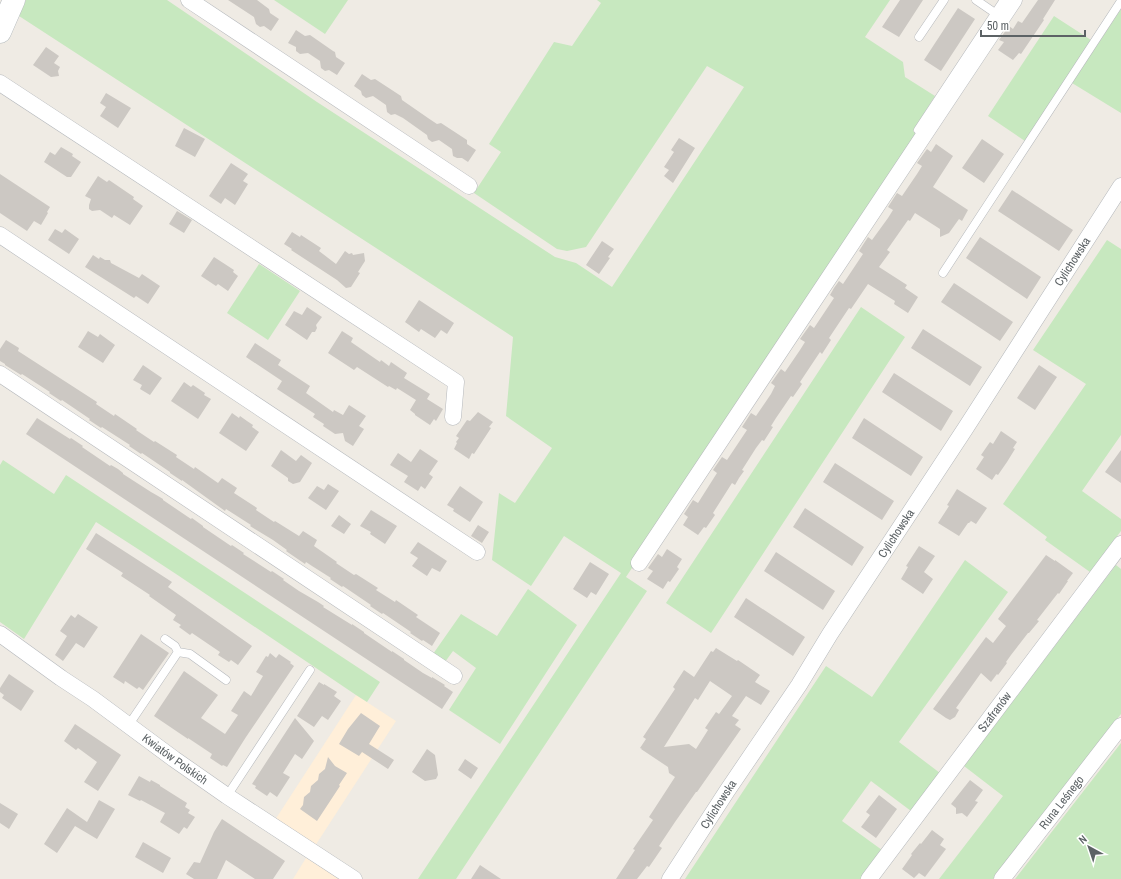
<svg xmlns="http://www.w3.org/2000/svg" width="1121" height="879" font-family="'Archivo Narrow',sans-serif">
  <rect width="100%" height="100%" fill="#efebe4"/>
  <path fill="#ffefd9" d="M356,695L396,721L315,846L275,820Z
    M306,858L340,879H293Z"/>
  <path fill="#c7e8bf" d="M26,0H167L317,102L555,257L576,263L612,287L744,87L707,66L586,247L567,251L557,249L474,193L501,152L489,144L554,42L572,46L601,3L597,0H890L865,37L903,62L905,77L935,96L913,131L919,135L626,577L647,591L456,879H418L621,573L564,536L531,586L492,560L499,493L515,503L552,448L506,416L513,337L19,16Z
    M274,0H348L325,34Z
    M1121,9V113L1072,83Z
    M1054,16L1091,40L1025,141L988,116Z
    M1107,240L1121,249V435L1082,491L1121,519V531L1090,572L1045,540L1047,537L1003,504L1086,384L1033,350Z
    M259,264L300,291L268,340L227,313Z
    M861,307L905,337L711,633L666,603Z
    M3,460L54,494L66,475L380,682L367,702L356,695C269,637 184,578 96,522L24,639L0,622V465Z
    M965,560L1008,592L899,742L940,773L911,811L871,781L842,821L882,850L860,879H685L826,666L872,697Z
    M1116,565L1121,569V714L993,879H939L1003,796L964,766Z
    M528,589L577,625L500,744L449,710L476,668L453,651L445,662L433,654L461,614L497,636Z
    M1121,743V879H1015Z"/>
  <path fill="#ccc8c3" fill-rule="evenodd" d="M228,0H257L269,9L270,13L279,19L271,31L264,26L260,27L256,24L254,17Z
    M900,0H923L899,37L882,27Z
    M1038,0H1055L1043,19L1044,20L1021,54L1019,53L1013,60L998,50L1004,42L999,40L1009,26L1013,29L1018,21L1022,23Z
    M958,8L975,19L941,71L924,60Z
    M296,30L305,36L310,35L333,51L335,52L336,57L345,63L337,75L329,70L325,71L321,68L320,61L308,53L300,54L296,51V47L288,43Z
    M46,47L59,56L54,63L60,67L58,71L59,76L51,77L33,65Z
    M362,74L371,80L375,79L401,96L402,100L428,118L437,124L441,123L467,140V144L476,150L468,162L462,158H457L453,156L452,149L439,140L432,142L428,139L427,135L403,118L395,114L391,115L387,112L386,105L373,96L366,98L362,95L361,91L354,86Z
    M106,93L131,108L118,128L100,116L106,107L100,103Z
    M184,128L205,139L195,157L175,146Z
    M679,138L695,148L673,183L664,176L669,170L664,167L674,152L671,150Z
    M982,139L1004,154L984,183L962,168Z
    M936,144L953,156L933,187L968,210L962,221L959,219L949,233L940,237V229L915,213L910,221L908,220L887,250L890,252L879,267L907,285L905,288L918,297L908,313L894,304L895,301L868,284L851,309L849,308L829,338L831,340L822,354L820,352L800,382L802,384L793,397L791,396L776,418L771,426L773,427L764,441L762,440L756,448L742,470L744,471L739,478L735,485L732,483L713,513L715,515L706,528L704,527L698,535L683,525L688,517L684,514L693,500L698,503L717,473L713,470L722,457L727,460L747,430L742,427L751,413L756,416L771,394L775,386L771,383L781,369L785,372L800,350L805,342L800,339L810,325L814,328L834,298L830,295L834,288L839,281L843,284L863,254L859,251L868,237L872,240L888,218L893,210L888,207L897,193L902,196L917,174L922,166L917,163L927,149L931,152Z
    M61,147L73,154L72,156L81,162L71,177H67L44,162L50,152L55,155Z
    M231,163L248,174L243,181L248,184L235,205L225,198L221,204L209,196Z
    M0,174L50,207L47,212L48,213L41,225L34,221L27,231L0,213Z
    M98,176L107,182L109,180L134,197L133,199L143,206L130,225L114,215L112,218L100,210L92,211L89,209V205L91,199L85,196Z
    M1012,190L1073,230L1059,251L998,211Z
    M177,211L192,220L184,233L169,224Z
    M55,229L62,233L65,229L79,239L69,254L48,240Z
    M292,232L300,237L301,235L321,248L319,251L336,264L345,251L349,254L352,253L353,255L364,253L365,261L358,272L360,273L351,287L346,288L337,280L291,250L292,249L284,244Z
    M980,237L1041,277L1027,299L966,258Z
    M602,241L614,249L608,257L610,258L599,274L586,265Z
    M93,255L99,259L100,257L105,260H110L111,263L139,278L142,274L160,286L148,304L136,296L134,298L85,267Z
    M214,257L234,270L233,272L238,276L228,291L218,284L216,286L201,276Z
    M954,283L1013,322L1000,341L941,302Z
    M419,300L454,323L447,334L441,330L435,338L421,329L419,332L405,322Z
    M307,307L322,317L316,325L317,328L315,332H312L307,340L285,325L294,311L302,315Z
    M923,329L982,367L970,386L911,348Z
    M88,331L98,337L100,334L115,345L103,363L78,347Z
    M342,331L353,338L351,342L380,362L381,360L389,366L391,362L407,373L404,378L430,394L427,399L443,409L436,421L434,419L430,425L415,415V414L410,410L416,400L397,388L396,390L389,386L388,387L357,367L354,370L328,353Z
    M6,340L19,348L18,351L97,402L96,404L114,416L115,414L137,429L136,430L154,442L155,441L177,455L176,457L194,469L195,467L218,483L222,478L237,488L234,493L257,508L256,510L274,522L275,521L299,536L303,531L317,540L314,546L337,562L336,563L354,575L356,574L378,588L376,590L395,602L396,600L418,615L416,617L440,633L432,646L423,640L422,641L410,633L411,632L383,613L382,614L370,606L371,605L343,586L342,587L330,579L331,578L312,566L306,562L305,564L286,551L287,550L273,540L250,526L251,525L226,509L225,511L182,480V481L170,473V472L142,453L141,454L129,446L130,445L102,427L101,428L89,420L90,419L62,400L61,401L49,393L50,392L22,374L21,375L5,365V364L0,361V349Z
    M255,343L281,360L278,365L310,386L306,393L333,412L334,410L343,415L349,405L366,416L359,426L364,429L353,446L345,441L343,433L335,434L323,426L324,424L313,417L315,414L277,389L282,381L246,357Z
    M143,365L162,378L150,395L140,389L142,385L133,380Z
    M1039,365L1057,377L1035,410L1017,398Z
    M894,373L953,411L941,431L882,392Z
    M184,382L191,387L193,385L205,393L204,395L211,399L198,419L171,401Z
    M478,412L493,422L489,427L491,428L474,454L472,453L469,459L454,449L457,443L456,442L459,438L456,436L467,420L470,421Z
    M232,413L239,418L240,416L247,421L253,425L252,427L259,432L246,451L219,433Z
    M37,418L70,439L71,438L83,446L82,447L110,466L111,465L118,469L123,473V474L151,492L158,496L163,499V500L191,519L192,518L203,526V527L231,546L232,545L244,553L243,554L271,572L272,571L284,579L283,580L299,591L318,602L324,606L323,607L352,625V624L364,632V633L392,652V651L404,659V660L423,673L432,678V677L445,685L444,686L453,692L442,709L26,434Z
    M864,418L923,457L911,476L852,438Z
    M1001,431L1017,442L1013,448L1015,449L1007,462L998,475L996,474L992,480L976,469L984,457L981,455L990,442L993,444Z
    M420,449L438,461L429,474L433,477L425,489L421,486L418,491L404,482L408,476L390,465L398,453L411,462Z
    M281,450L296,461L301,455L312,463L300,482L293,484L288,481V478L271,466Z
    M1121,450V483L1105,472Z
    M835,463L894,501L882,520L823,482Z
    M328,484L339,491L326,510L308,498L317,486L324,490Z
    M460,486L483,502L470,522L453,511L454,509L447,505Z
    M957,489L987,508L976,524L971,521L969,523H968L959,536L938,523L949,506L947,505Z
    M805,508L864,547L852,566L793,527Z
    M371,510L397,526L385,544L370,534L371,532L360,526Z
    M339,515L351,524L344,534L331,526Z
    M478,525L489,532L482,543L471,536Z
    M96,533L172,582L168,587L252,646L238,665L231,660L229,662L218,655L220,652L192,633L190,635L179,627L181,625L173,620L176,615L149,596L150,595L121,576L123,573L86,549Z
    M418,542L447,561L440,572L432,568L427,576L412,566L418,558L410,553Z
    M919,546L935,556L924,572L933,579L923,594L901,579L908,567L906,566Z
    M667,549L682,559L677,567L679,569L670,582L668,581L663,589L647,579L653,571L648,568L658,554L662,557Z
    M776,552L835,591L823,610L764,571Z
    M1046,555L1055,561V560L1073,573L1067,581H1068L1059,594L1058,593L1037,620L1039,621L1029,633H1028L1011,655L1006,662L1007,663L998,675L997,674L991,682L981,673L956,708L959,710L955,717L950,720L946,718L933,709L986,637L993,643L1006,626L998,619Z
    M590,562L609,574L596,595L591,592L587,598L573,589Z
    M746,598L805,637L793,656L734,617Z
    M78,614L98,627L84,648L76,643L63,661L55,655L67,636L60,631L71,615L75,618Z
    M141,634L169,653L143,690L139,687L137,689L125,681L124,684L113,677Z
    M716,648L737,661L738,660L760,675L755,682L770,691L761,705L746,696L732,716L739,720L735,725L741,729L697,792H696L675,822L659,846L662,848L649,867L647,866L637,879H616L635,850L633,849L653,820L649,817L675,777L669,773L668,767L641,749H642L640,748L646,739L643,737L675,689L673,687L684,670L694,677L711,651L713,652ZM710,681L732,696L719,714L716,712L705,728L708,730L696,749L689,744L664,747L695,698L698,700Z
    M270,653L276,658L279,654L291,662L290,663L294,666L246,737L227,767L223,765L222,766L210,758L212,754L188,738V739L154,716L184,671L218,695L201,718L225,734L238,715L231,711L244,691L251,696L263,676L256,672L266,656L268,657Z
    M9,674L34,691L21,711L2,698L4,695L0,692V688Z
    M319,682L324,685V684L337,692L334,696L341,701L328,720L322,716L314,727L297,716Z
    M361,713L380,726L369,744L394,760L388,769L362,752L359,756L339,744L348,729Z
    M295,718L314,741L302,759L295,754L283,773L290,777L277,797L270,792L267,796L255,788L256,786L252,784Z
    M75,724L121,755L98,791L84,782L97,762L78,748L76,750L64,741Z
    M427,749L435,755L438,775L436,779L425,781L412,772Z
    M328,757L335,766L347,773L339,785L340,786L317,821L300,809L303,805L304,797L310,792L311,786L318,780L319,774L325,769Z
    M465,759L478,768L471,779L458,770Z
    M139,776L150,782L151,780L160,785V786L187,803L185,807L190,810L188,813L195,817L187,829L184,827L179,834L160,822L165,813L141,800L140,801L128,795Z
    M970,780L983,790L975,801L978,802L967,817L962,813L956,814V808L951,804Z
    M879,795L897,809L876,838L861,827L870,815L866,812Z
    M99,800L115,809L97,839L75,826L57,853L44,844L67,808L87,822Z
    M0,803L18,814L9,829L0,823Z
    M222,819L285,861L273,879H255L226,860L217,879H194L186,874L194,862L200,863L214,832Z
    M932,830L944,839L940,845L946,849L925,877L919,873L914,878L902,869L912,855L911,854L920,843L921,844Z
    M143,842L171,858L163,873L135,857Z
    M480,865L501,879H471Z"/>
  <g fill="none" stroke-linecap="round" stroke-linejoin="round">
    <g stroke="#b5b8bc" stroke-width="9">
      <path id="lane" d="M976,0L995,13
        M919,37L944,0
        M918,130L1004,0
        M943,273L1121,1
        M165,639L175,646L178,652
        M128,726L178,652L190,654L226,680
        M227,796L310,670"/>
    </g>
    <g stroke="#b5b8bc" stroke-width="17">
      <g id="street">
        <path d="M189,0L469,186"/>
        <path d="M0,83L456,382L453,417"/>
        <path d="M0,235L477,552"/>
        <path d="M0,374L454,676"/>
        <path d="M639,563L1014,0"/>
        <path id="s1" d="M0,634L61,678L93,699L174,759L227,796L354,879"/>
        <path id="s2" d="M670,879L727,791L799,685L830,634L965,429L1121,186"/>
        <path id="s3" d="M869,879L1121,544"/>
        <path id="s4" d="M1002,879L1121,726"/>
      </g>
    </g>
    <g stroke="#b3b9bc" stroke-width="23">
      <path id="secondary" d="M0,32L14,0"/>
    </g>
    <use href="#lane" stroke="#fff" stroke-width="8"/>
    <use href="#street" stroke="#fff" stroke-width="16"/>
    <use href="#secondary" stroke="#fff" stroke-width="22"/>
  </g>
  <g text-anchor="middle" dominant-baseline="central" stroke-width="3" stroke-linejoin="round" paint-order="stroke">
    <g font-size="12" fill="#5c6265" stroke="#fff">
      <text stroke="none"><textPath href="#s2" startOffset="737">Cylichowska</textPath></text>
      <text stroke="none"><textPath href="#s2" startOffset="413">Cylichowska</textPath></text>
      <text stroke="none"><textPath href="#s3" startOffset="209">Szafranów</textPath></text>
      <text stroke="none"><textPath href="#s1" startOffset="215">Kwiatów Polskich</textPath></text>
      <text stroke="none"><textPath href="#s4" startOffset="97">Runa Leśnego</textPath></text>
      <text stroke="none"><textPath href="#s2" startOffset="89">Cylichowska</textPath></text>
    </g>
  </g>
  <g transform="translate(1089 847) rotate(320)" stroke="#ffffff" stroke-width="3" paint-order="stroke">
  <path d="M0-3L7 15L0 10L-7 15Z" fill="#5c6265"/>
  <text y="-6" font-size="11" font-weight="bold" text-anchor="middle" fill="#5c6265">N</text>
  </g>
  <path d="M981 30v6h104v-6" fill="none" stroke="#5c6265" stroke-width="2"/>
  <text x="987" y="30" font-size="12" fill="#5c6265" stroke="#ffffff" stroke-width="3" paint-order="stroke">50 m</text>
</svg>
